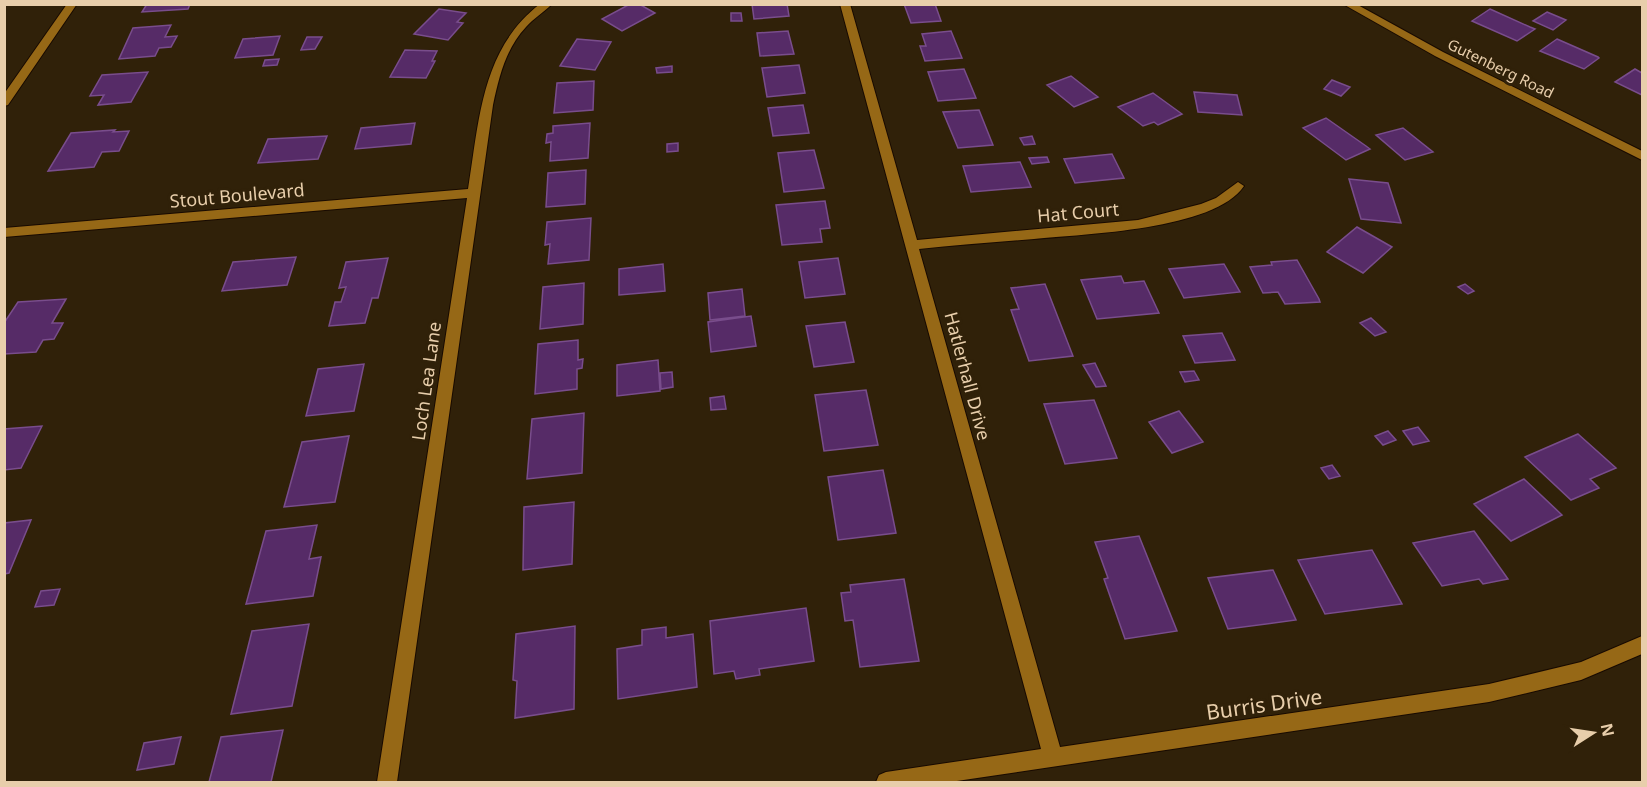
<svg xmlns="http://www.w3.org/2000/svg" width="1647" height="787" font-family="'Noto Sans',sans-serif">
  <rect width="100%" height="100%" fill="#302109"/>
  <path fill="#562b67" stroke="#794d8c" stroke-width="1.5" d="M147,4H190L188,9L142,12Z
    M630,4H639L655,13L622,31L602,19Z
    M752,4H787L789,16L754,19Z
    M904,4H935L941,21L911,23Z
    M439,9L466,13L457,22L463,23L448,40L414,34Z
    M1490,9L1530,27L1535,29L1517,41L1472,21Z
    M1547,12L1566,20L1553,30L1533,21Z
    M731,13H741L742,21H731Z
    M171,25L165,37L177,36L171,47L159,48L155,56L119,59L133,28Z
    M788,31L794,54L760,56L757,33Z
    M951,31L962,58L925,61L920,46H926L922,34Z
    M280,36L273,55L235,58L243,39Z
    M307,37H322L315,49L301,50Z
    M577,39L611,42L595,70L560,66Z
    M1557,39L1598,57L1599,58L1584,69L1540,51Z
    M405,50L437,51L432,61H435L426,78L390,77Z
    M279,59L277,65L263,66L265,60Z
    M799,65L805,93L767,97L762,68Z
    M672,66V72L657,73L656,68Z
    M964,69L976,98L938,101L928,72Z
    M1635,69L1642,73V95L1615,82Z
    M148,72L131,102L98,105L104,95L90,96L102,75Z
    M1071,76L1094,94L1098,97L1074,107L1047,85Z
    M1332,80L1350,87L1341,96L1324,89Z
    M594,81L593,110L554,113L557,83Z
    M1194,92L1237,95L1242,115L1198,112Z
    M1153,93L1182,114L1158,125L1154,122L1143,126L1118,107Z
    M803,105L809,133L773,136L768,108Z
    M979,110L993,145L958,148L943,112Z
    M1326,118L1366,146L1370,149L1346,160L1303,128Z
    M415,123L411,144L355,149L361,128Z
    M590,123L588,158L550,161L551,142L546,143L547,134L553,133V126Z
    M1403,128L1433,152L1405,160L1376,135Z
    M115,130L113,132L129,131L119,151L102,152L94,167L48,171L71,133Z
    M327,136L318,159L258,163L268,139Z
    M1032,136L1035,144L1024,145L1020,138Z
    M678,143V151L667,152V144Z
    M814,150L824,188L784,192L778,153Z
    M1112,154L1124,178L1075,183L1064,159Z
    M1047,157L1049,162L1032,164L1029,158Z
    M1020,162L1031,187L971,192L963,166Z
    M586,170L585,204L546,207L548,173Z
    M1349,179L1388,183L1401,223L1361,219Z
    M825,201L830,228L820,229L822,242L782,245L776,205Z
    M591,218L589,260L548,264L550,244L545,245L547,222Z
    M1357,227L1392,247L1363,273L1327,252Z
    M296,257L287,285L222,291L233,262Z
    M388,258L378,298H372L365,323L329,326L335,302H341L346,287L339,288L346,262Z
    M838,258L845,294L805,298L799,262Z
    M1297,260L1319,299L1320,302L1285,304L1278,292L1263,293L1250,267L1272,265L1271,262Z
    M663,264L665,291L619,295V269Z
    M1224,264L1240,292L1184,298L1169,269Z
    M1121,276L1124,283L1144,281L1159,313L1097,319L1081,280Z
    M584,283L583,324L540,329L543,287Z
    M1045,284L1073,356L1029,361L1011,310L1019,309L1011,288Z
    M1465,284L1474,291L1468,294L1458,287Z
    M742,289L745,316L710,320L708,293Z
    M66,299L52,323H63L54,339L43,340L36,352L4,354V323L18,302Z
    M751,316L756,346L711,352L708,322Z
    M1371,318L1386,332L1375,336L1360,323Z
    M845,322L854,362L814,367L806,326Z
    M1222,333L1235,360L1195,363L1183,336Z
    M578,340V360L583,359L582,368L577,369V389L535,394L538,344Z
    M658,360L660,391L617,396V365Z
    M1095,363L1106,386L1096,387L1083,365Z
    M364,364L354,411L306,416L318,369Z
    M1194,371L1199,380L1185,382L1180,372Z
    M672,372L673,387L661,389L660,373Z
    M866,390L878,445L824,451L815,395Z
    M724,396L726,409L711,410L710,398Z
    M1094,400L1117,458L1065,464L1044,404Z
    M1179,411L1203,442L1172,453L1149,422Z
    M584,413L582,473L527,479L532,419Z
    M42,426L21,468L4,470V429Z
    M1418,427L1429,441L1413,445L1403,431Z
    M1388,431L1396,440L1383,445L1375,436Z
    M1578,434L1616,468L1590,479L1599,488L1571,500L1525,457Z
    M349,436L335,502L284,507L302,442Z
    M1332,465L1340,476L1329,479L1321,468Z
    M883,470L896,533L838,540L828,477Z
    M1524,479L1562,515L1511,541L1474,504Z
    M574,502L572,564L523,570L524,507Z
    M31,520L9,573L4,574V523Z
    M317,525L309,559L321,557L313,596L246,604L266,531Z
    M1474,531L1508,579L1483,584L1479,579L1442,586L1413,543Z
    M1139,536L1177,631L1125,639L1104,579L1108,578L1095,542Z
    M1372,550L1402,604L1325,614L1298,560Z
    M1273,570L1296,620L1228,629L1208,578Z
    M904,579L919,661L860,667L853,620L845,621L841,593L851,592L850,585Z
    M60,589L54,605L35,607L41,591Z
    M806,608L814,661L759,669L760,675L736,679L734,671L714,674L710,621Z
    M309,624L292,706L231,714L252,631Z
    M575,626L574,709L515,718L517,681L513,680L516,634Z
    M666,627V638L693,634L697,687L618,699L617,649L642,645V630Z
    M283,730L271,782H209L221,737Z
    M181,737L174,764L137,770L144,743Z"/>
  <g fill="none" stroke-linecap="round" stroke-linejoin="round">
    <g stroke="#180a00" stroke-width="2">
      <path id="minor" d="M67,4H77L8,105L4,106V94Z
        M540,4H552C544,12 534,18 526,27C506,48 499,77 493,105L397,782H377L467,198L4,237V228L468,189C479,122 481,49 540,4Z
        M840,4H850L917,240L1138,220L1201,204L1216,198L1238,182L1244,186C1215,230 1084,234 1034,239C996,242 957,245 919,249L1060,747L1489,684L1581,662L1642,636V654L1581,680L1489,702L950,782H876L879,775L886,772L1041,749Z
        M1343,4H1356L1443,52L1642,151V160L1435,56Z"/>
    </g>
    <use href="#minor" fill="#966816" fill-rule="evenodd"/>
  </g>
  <g text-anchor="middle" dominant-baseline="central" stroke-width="6" stroke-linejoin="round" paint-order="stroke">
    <g font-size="15" fill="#e8ceab" stroke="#302109">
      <text transform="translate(1501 68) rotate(26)">Gutenberg Road</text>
    </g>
    <g font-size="18" fill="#e8ceab" stroke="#302109">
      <text transform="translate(237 195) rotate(-5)">Stout Boulevard</text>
      <text transform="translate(1078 212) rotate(-5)">Hat Court</text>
      <text transform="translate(968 376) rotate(75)">Hatlerhall Drive</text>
      <text transform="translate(426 381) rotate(-82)">Loch Lea Lane</text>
    </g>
    <g font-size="21" fill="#e8ceab" stroke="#302109">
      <text transform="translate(1264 704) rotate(-8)">Burris Drive</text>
    </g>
  </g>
  <rect width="1647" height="787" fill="none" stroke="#e8ceab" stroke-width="12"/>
  <g transform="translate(1593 733) rotate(78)" stroke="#302109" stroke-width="4.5" paint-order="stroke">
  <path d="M0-4.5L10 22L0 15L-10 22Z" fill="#e8ceab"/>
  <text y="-9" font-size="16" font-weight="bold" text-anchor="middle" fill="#e8ceab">N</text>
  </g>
</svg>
